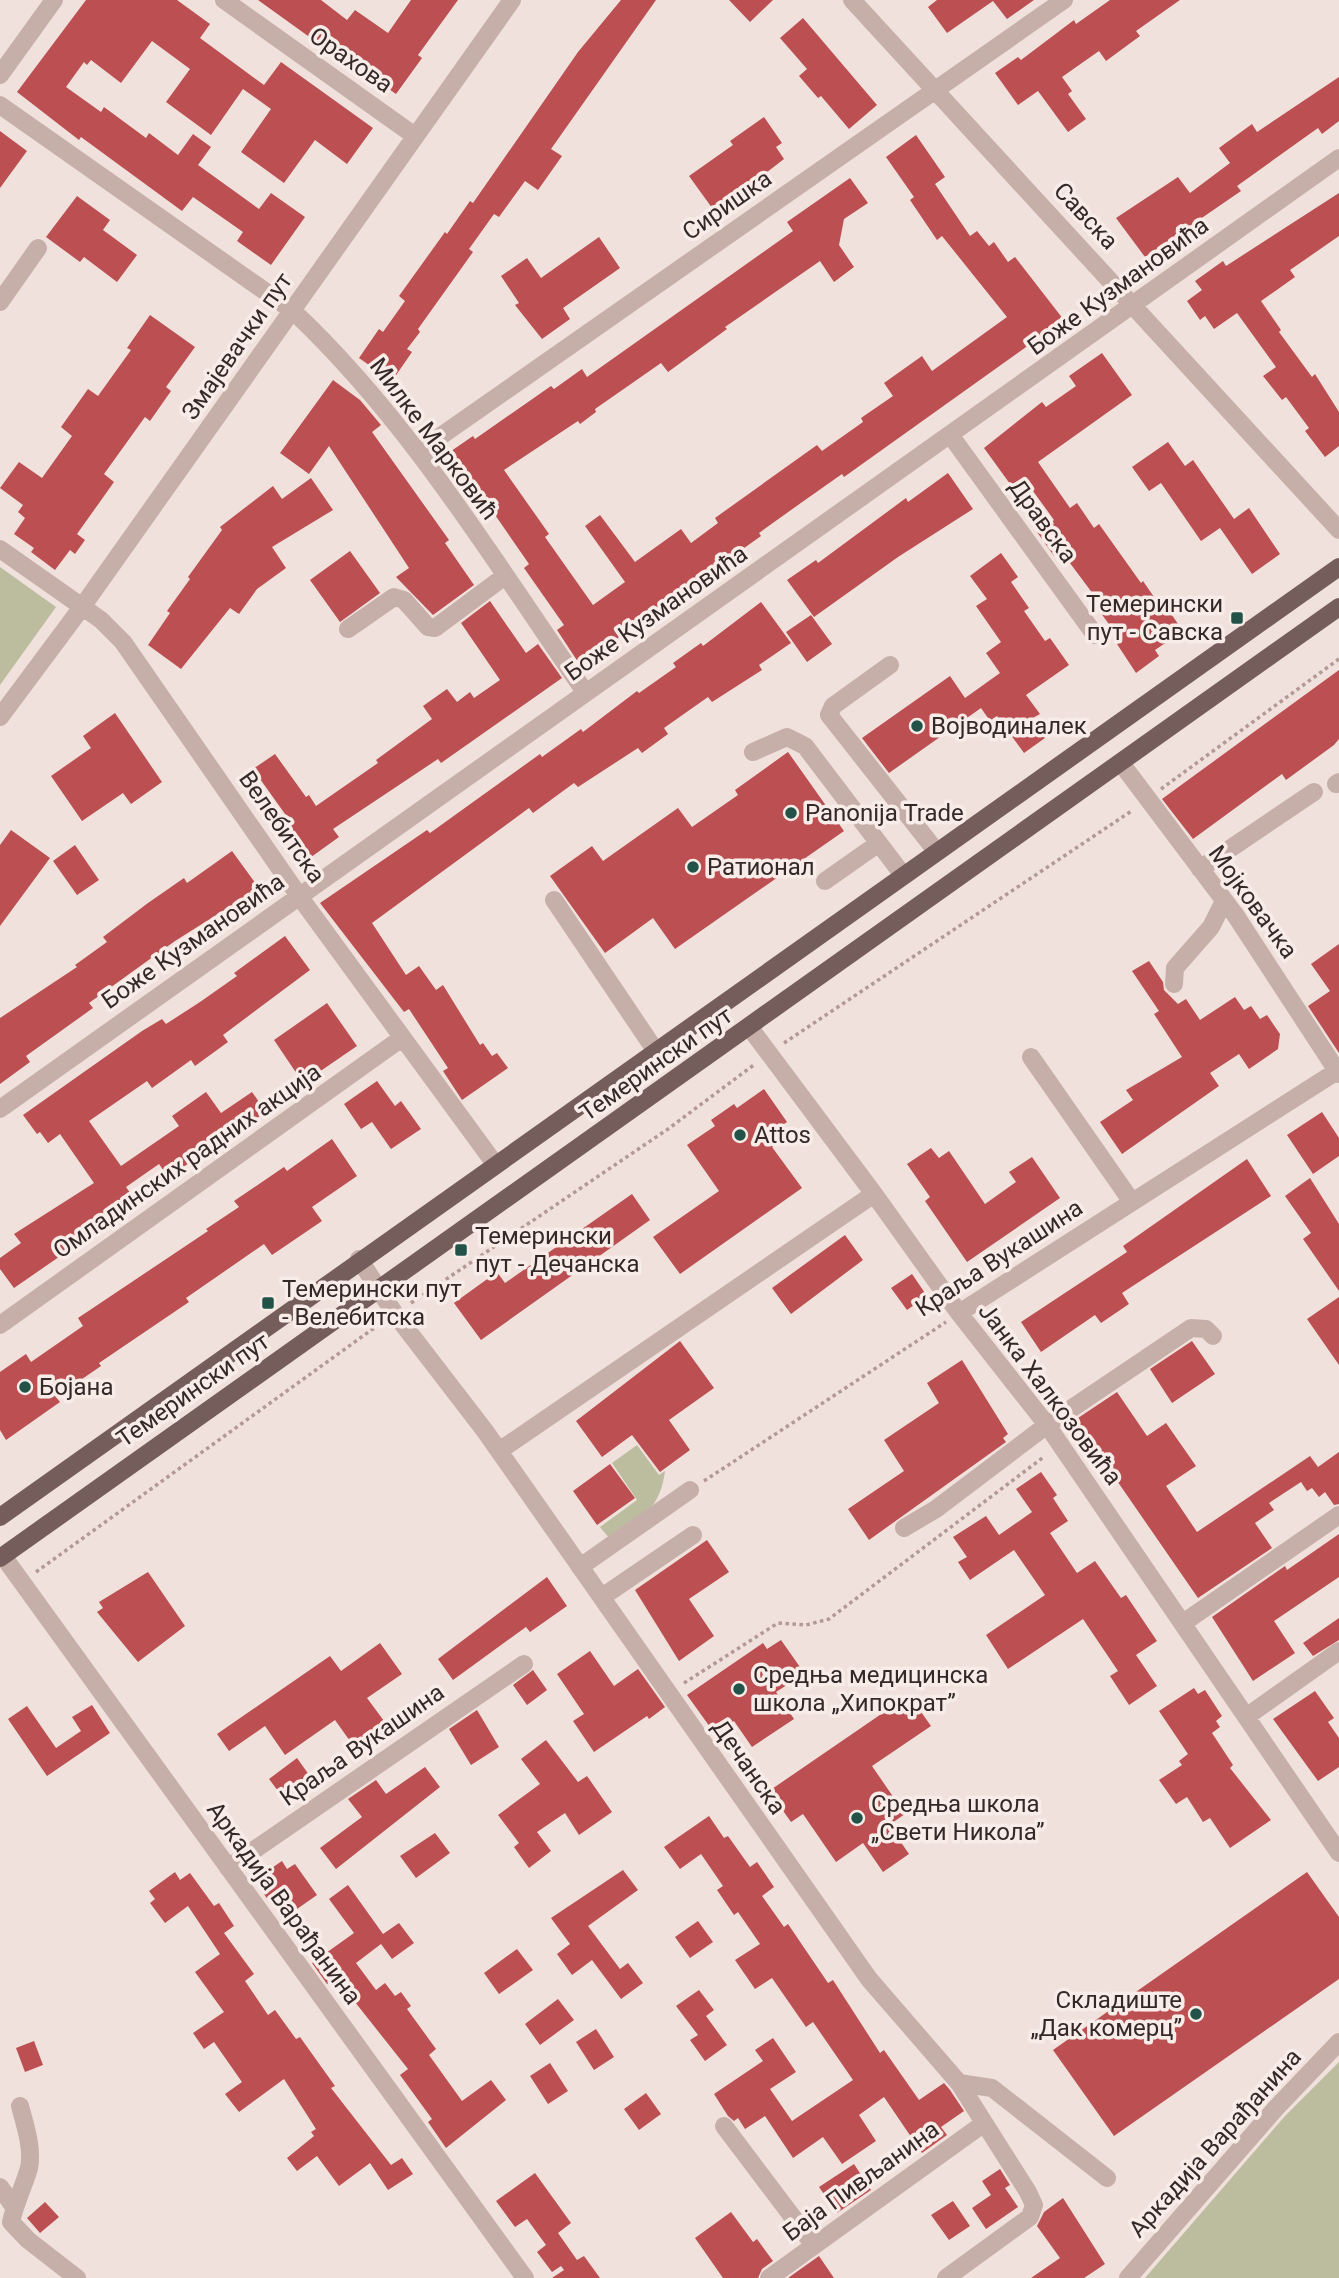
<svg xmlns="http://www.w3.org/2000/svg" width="1339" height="2278" font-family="Roboto,sans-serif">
  <rect width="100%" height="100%" fill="#f0e1dc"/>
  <path fill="#bbbd9e" d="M0,567L56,607L0,685Z
    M637,1445L659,1475L665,1471C659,1513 641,1515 610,1539L600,1527L637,1500L612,1463Z
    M1339,2062V2278H1145L1285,2116Z"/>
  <path fill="#bb4f52" d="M86,0H177L210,24L200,38L264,85L281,62L373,128L347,164L315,140L284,183L241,152L271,109L243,89L211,135L166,102L190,69L152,41L121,83L91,60L87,65L84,62L66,87L101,112L104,107L146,138L149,133L178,155L193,134L211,147L198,165L259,209L271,193L305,217L271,265L237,241L243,232L193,197L182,211L81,137L79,140L17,92Z
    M258,0H321L347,20L355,10L388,33L411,0H458L418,55L422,58L396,94L342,56L340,59Z
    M621,0H656L551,149L562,156L538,190L525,181L499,217L494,214L469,249L473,252L418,329L420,332L407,349L412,352L392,381L359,358L379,329L383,332L405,301L399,296L445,232L447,234L470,201L473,203L578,52Z
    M729,0H773L750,22Z
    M937,0H1034L1007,19L993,1L947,33L928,7Z
    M1110,0H1180L1136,31L1140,36L1106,61L1099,51L1062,77L1072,91L1068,94L1086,119L1068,132L1038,91L1018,105L995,73L1018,57L1021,60L1074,20L1076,24Z
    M803,18L877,105L849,129L821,96L818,98L799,76L807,69L780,38Z
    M1339,77V121L1322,134L1318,128L1237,186L1241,191L1145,257L1116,218L1178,177L1190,193L1230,163L1219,148L1252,124L1257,132Z
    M764,117L782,143L776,147L784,159L715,212L689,176L733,145L730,141Z
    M0,131L27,151L0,188Z
    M916,135L945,177L935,184L970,236L977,231L989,246L994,242L1008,262L1015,257L1067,324L1036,346L1033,342L844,477L842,474L798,505L759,533L761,536L580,665L557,630L564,625L524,568L529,564L484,499L477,503L460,477L456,480L441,458L473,436L475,439L551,386L554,389L582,369L587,377L793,231L787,222L850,178L868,203L844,219L839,245L854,267L834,282L820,261L725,327L727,329L668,372L661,363L595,409L596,412L580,424L578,421L504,470L549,534L545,537L593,605L625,582L585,526L600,515L635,562L681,529L691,543L718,523L715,518L817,445L822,451L863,422L861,418L893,396L884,383L922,356L932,371L1007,317L942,236L937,240L910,200L914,197L886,157Z
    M1339,193V236L1290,270L1295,277L1261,301L1281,330L1279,332L1312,377L1315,374L1339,412V446L1325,457L1305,431L1309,428L1286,397L1282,400L1263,376L1276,367L1237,313L1214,329L1205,316L1200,320L1187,301L1202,290L1195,281L1223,261L1226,266Z
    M77,196L110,220L103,230L137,255L117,282L84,257L80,262L46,237Z
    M599,237L620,268L563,308L570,319L542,339L515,305L519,303L501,276L527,258L541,278Z
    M150,315L195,347L166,387L171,391L150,421L145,417L104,474L114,482L77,534L85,540L75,554L70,550L55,570L31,552L34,548L14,534L25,518L18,512L23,505L0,488L19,462L42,478L72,436L61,427L88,389L98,396L131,350L127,348Z
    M1102,353L1132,395L1038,462L1070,508L1077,503L1094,528L1099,524L1141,583L1143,581L1165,613L1169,611L1183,631L1155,650L1159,656L1136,673L1117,644L1121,641L1098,609L1102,606L1061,551L1054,556L1037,532L1054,520L1025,480L1013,488L984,448L1042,402L1046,407L1076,386L1069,376Z
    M333,380L360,400L381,425L372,432L449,540L445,543L474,585L433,615L396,577L409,568L329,446L309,474L280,453Z
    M1168,442L1185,466L1193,460L1234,519L1249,508L1280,554L1252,574L1220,528L1201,541L1161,483L1149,491L1132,467Z
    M948,473L973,509L898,557L814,617L787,580L816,560L818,563L906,498L908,502Z
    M311,478L333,510L272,547L286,568L257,589L239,614L230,608L181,669L148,645L170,613L167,611L190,579L188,577L222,530L220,527L273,486L282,499Z
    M350,551L380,593L340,622L310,580Z
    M1001,553L1018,577L1011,582L1029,608L1024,611L1045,641L1050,638L1069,665L1026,695L1040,714L1031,719L1045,738L1024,753L997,716L990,721L981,708L889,773L862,738L950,676L965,698L1000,673L986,653L1001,642L976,606L987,599L970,576Z
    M490,601L526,653L538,644L562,678L441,763L438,759L333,829L339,837L300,865L276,831L290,821L253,769L275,754L306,797L309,795L316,806L378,763L376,760L432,719L423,706L447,689L457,702L470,692L474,698L500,680L461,623Z
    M761,602L791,643L759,665L762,670L712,702L708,697L664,728L668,734L642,753L638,748L578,787L574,783L533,813L529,808L372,923L406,975L419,966L436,990L443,985L480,1045L483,1043L492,1056L497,1053L508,1068L462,1100L443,1071L448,1068L409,1009L404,1012L320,903L427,830L430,833L540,754L542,757L581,729L583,732L637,691L639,693L676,667L673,663L701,643L703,646Z
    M811,615L832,644L807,662L786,632Z
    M1339,670V739L1334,745L1286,780L1282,774L1193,839L1162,799Z
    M115,713L162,782L131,804L123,793L82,821L51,776L91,748L83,736Z
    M788,752L844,831L675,949L653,918L605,953L550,876L592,846L603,861L678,808L692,827L738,795L735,790Z
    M11,830L50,858L0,926V845Z
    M75,845L99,880L77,895L53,861Z
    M232,851L259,888L175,941L89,1003L93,1008L26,1056L30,1062L0,1084V1018L77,967L75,965L107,942L103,937L148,903L184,878L187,883Z
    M285,936L310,970L223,1035L228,1042L195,1066L191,1060L152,1088L147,1081L89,1121L121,1166L179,1126L172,1116L206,1092L221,1113L252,1092L266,1112L168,1177L159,1164L126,1187L137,1203L14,1288L0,1269V1258L21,1243L14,1234L94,1183L60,1134L48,1143L40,1132L37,1134L23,1115L142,1031L162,1019L166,1024L200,1002L237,976L234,973Z
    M1339,944V1053L1308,1006L1330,991L1311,964Z
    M1149,961L1163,982L1164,990L1178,1004L1186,999L1200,1020L1235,997L1244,1010L1251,1006L1260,1019L1267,1015L1280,1034L1278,1049L1249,1069L1239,1054L1210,1073L1219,1086L1122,1154L1100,1122L1133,1100L1126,1090L1182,1057L1154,1014L1159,1011L1132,971Z
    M327,1003L357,1046L303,1083L274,1040Z
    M377,1081L395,1106L401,1101L421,1129L391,1149L372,1122L361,1129L344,1104Z
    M764,1089L787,1122L775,1130L782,1140L772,1147L802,1188L680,1274L653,1237L719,1191L687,1145L715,1126L711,1120L734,1104L737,1108Z
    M1322,1112L1339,1138V1156L1313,1174L1287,1135Z
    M332,1139L357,1176L312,1207L322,1221L272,1255L264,1244L186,1298L189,1302L99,1363L101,1366L56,1397L60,1402L6,1440L0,1430V1372L26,1354L31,1362L83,1326L78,1318L208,1231L206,1229L239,1207L234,1201L284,1167L287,1171Z
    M931,1148L939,1158L949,1151L985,1204L1016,1182L1009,1172L1032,1157L1060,1198L967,1262L925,1201L930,1197L907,1164Z
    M1247,1159L1271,1196L1122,1293L1129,1304L1101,1323L1095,1315L1041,1352L1021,1322L1127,1252L1123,1246Z
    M1310,1178L1339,1224V1291L1303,1239L1311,1233L1285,1196Z
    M632,1194L650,1220L481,1340L454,1303L497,1272L505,1283Z
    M845,1235L863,1260L791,1314L772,1288Z
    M912,1274L927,1296L907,1310L891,1288Z
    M1339,1297V1365L1307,1319Z
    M680,1341L714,1388L669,1420L690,1450L660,1472L632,1435L602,1457L576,1421Z
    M1192,1341L1215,1374L1172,1403L1150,1369Z
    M962,1360L1008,1434L1003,1438L1006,1442L869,1540L848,1509L904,1471L884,1440L939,1403L927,1383Z
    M1117,1392L1147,1436L1166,1423L1196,1466L1166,1486L1197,1532L1310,1456L1318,1467L1339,1452V1504L1334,1505L1325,1492L1319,1497L1312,1488L1307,1491L1301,1482L1269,1503L1274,1510L1255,1523L1272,1548L1198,1598L1075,1420Z
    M610,1464L635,1498L597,1525L573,1491Z
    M1041,1472L1057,1495L1053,1498L1068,1521L1050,1533L1077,1573L1095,1561L1121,1598L1126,1595L1157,1641L1136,1655L1157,1686L1129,1705L1110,1676L1118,1671L1083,1619L1008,1669L986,1635L1045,1595L1014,1550L970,1580L958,1562L967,1557L953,1537L986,1516L999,1535L1032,1512L1016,1489Z
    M1339,1534V1577L1274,1621L1295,1653L1253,1681L1212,1617L1285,1566L1287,1570Z
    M707,1540L729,1572L689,1599L714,1636L679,1661L635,1590Z
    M148,1572L185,1626L138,1662L97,1612L103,1608L99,1602Z
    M547,1577L567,1606L530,1632L526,1627L453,1680L438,1659Z
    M1339,1618V1640L1313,1656L1303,1643Z
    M781,1640L800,1667L786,1677L790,1683L776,1692L794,1719L752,1747L734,1721L715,1734L687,1695L763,1643L767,1649Z
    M380,1643L402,1674L367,1698L387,1725L355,1748L335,1720L285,1755L265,1726L229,1751L217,1734L330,1656L341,1671Z
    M590,1651L614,1686L638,1669L665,1707L649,1719L647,1716L594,1752L573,1721L584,1714L557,1674Z
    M533,1670L547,1690L527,1705L513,1685Z
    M1194,1688L1198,1694L1205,1690L1222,1716L1216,1721L1220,1727L1212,1733L1233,1765L1230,1768L1271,1820L1230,1848L1210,1818L1203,1822L1187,1797L1176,1804L1159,1780L1182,1765L1179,1761L1188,1754L1159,1711Z
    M1315,1691L1334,1718L1328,1722L1339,1738V1767L1318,1781L1273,1719Z
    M909,1695L931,1726L872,1766L905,1814L889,1825L909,1854L883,1872L863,1843L836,1862L803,1814L791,1822L769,1791Z
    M92,1705L110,1733L47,1776L8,1719L27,1706L56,1748L81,1731L72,1717Z
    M477,1710L499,1747L471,1765L449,1729Z
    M546,1740L578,1782L587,1776L612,1812L579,1835L565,1813L537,1832L551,1851L529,1868L514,1847L519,1843L498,1815L540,1784L521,1759Z
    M297,1758L312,1779L284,1799L269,1779Z
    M425,1767L440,1787L336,1869L320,1848L362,1817L348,1799L376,1780L386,1794Z
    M709,1816L724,1838L728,1836L750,1867L757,1862L774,1887L762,1896L784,1927L788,1924L828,1983L833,1980L880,2053L884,2050L919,2100L944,2083L950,2090L964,2111L941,2127L947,2135L922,2153L884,2097L859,2115L876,2141L842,2164L823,2137L793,2158L765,2116L745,2129L738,2118L734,2121L728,2116L714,2094L763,2061L755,2050L773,2038L796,2072L770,2089L792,2121L853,2080L813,2022L806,2027L772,1978L755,1989L735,1960L760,1944L738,1912L734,1915L717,1890L723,1886L701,1854L680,1869L664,1847Z
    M435,1833L450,1853L416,1878L400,1856Z
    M282,1861L287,1869L295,1864L317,1895L297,1909L292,1901L282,1908L277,1900L271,1904L254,1880Z
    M623,1870L638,1890L588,1926L620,1969L628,1963L643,1983L621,1999L592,1960L572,1975L557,1954L570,1944L551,1918Z
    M175,1872L180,1880L190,1873L214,1906L219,1903L234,1926L224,1933L254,1974L245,1981L268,2015L275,2010L296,2039L300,2037L335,2086L331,2088L391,2165L402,2158L413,2174L388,2190L370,2163L339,2186L317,2156L297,2171L287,2158L314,2136L311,2132L316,2129L284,2079L239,2112L225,2094L242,2082L214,2042L204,2049L193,2033L224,2012L195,1972L220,1954L188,1906L165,1923L150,1903L155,1899L149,1891Z
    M1307,1872L1339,1917V1979L1114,2136L1053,2050Z
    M348,1885L383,1934L399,1923L414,1943L392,1959L381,1944L356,1963L376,1990L385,1983L395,1996L401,1992L411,2006L407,2009L436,2049L429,2055L462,2101L491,2080L506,2100L446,2148L428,2122L432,2119L400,2075L408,2069L351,1997L348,2000L333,1979L327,1984L312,1963L354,1933L329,1899Z
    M698,1921L713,1942L690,1958L675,1937Z
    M517,1949L533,1970L499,1994L484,1973Z
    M699,1990L714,2010L706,2016L727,2045L705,2061L690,2040L698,2035L676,2006Z
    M558,1999L574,2020L540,2045L525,2024Z
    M596,2029L614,2057L594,2070L576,2042Z
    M34,2041L43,2065L25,2072L16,2048Z
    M550,2063L568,2091L548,2104L530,2076Z
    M646,2093L661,2114L639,2130L624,2109Z
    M854,2164L871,2190L837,2213L819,2187Z
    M1000,2169L1010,2185L1005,2188L1018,2207L986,2229L972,2208L991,2195L982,2181Z
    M535,2173L571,2223L558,2233L577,2260L584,2256L600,2278H552L564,2270L561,2266L552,2272L537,2252L546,2245L527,2219L515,2227L496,2201Z
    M1063,2198L1105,2264L1084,2278H1031L1060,2258L1037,2226L1044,2212Z
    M953,2201L970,2226L949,2240L931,2215Z
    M45,2202L59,2217L40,2233L27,2218Z
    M731,2212L753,2242L757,2239L773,2261L762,2269L758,2278H723L695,2238Z
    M819,2256L834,2278H788Z"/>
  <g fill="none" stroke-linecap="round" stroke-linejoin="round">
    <path stroke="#b29994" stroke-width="3.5" stroke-dasharray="3.5 3.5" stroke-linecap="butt" d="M1161,789L1339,659
      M784,1043L1133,810
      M411,1303L668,1129L755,1064
      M704,1481L946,1322
      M36,1572L381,1323
      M684,1683L778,1623L806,1625L829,1619L1045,1456"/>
    <path stroke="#c7afa9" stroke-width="18" d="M224,0L415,136
      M852,0L1339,530
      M0,75L54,0
      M0,105L293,311C410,421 494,561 585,692
      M0,302L38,248
      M951,436L1095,635
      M418,452L1064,0
      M0,549L101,620L123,642L299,896L495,1164
      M348,629L394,597L404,600L428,627L435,628L505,576
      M890,665L833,706L829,715L936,851
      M0,717L82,607L512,0
      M753,752L787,737L805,746L903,875
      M1121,763L1236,916L1339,1074
      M1336,784L1339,782
      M1200,869L1314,792
      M825,881L879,843
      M554,900L655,1050
      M1174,984L1175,968L1211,927L1224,901
      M750,1028L874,1194L959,1313L1047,1425L1339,1853
      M1031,1057L1132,1202
      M0,1109L1339,158
      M359,1259L395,1314L485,1431L869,1979L959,2083L1028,2192L1034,2205L1030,2217L946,2278
      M959,1313L1337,1071
      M0,1325L402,1038
      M499,1451L874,1194
      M904,1528L936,1509L1047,1425L1191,1328L1206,1329L1213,1336
      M3,1556L525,2278
      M580,1567L690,1490
      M602,1597L693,1535
      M1183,1623L1339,1515
      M1246,1717L1339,1651
      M228,1868L524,1664
      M959,2083L992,2088L1107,2178
      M20,2106C25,2125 33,2148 29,2168C24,2186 15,2203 11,2222L28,2240L77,2278
      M724,2126L813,2244
      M0,2187L14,2207
      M769,2278L983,2124
      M1128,2278L1276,2108L1339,2042"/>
    <path stroke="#755d5b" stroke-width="18" d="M0,1517L1339,567
      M0,1558L1339,607"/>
  </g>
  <g fill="#225248" stroke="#f8ece8" stroke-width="2.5">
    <rect x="1230" y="611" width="14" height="14" rx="3.5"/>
    <circle cx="917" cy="726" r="7"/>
    <circle cx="791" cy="813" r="7"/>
    <circle cx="693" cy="867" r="7"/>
    <circle cx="740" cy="1135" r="7"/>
    <rect x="454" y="1243" width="14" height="14" rx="3.5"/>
    <rect x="261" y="1296" width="14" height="14" rx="3.5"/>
    <circle cx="25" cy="1387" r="7"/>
    <circle cx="739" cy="1689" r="7"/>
    <circle cx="857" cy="1818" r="7"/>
    <circle cx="1196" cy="2014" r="7"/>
  </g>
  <g text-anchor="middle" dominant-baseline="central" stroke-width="7" stroke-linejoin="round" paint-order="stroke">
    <g font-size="24" fill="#352928" stroke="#f8ece8">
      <text transform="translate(351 60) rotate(35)">Орахова</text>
      <text transform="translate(727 205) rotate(-35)">Сиришка</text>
      <text transform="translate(1086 216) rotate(47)">Савска</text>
      <text transform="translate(1118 286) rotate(-36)">Боже Кузмановића</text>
      <text transform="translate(237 346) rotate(-55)">Змајевачки пут</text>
      <text transform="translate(434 439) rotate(53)">Милке Марковић</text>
      <text transform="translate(1043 521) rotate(54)">Дравска</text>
      <text transform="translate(656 613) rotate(-35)">Боже Кузмановића</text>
      <text transform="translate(282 827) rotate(55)">Велебитска</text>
      <text transform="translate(1253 902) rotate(54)">Мојковачка</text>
      <text transform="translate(193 941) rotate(-35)">Боже Кузмановића</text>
      <text transform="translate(656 1064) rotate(-35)">Темерински пут</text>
      <text transform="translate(187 1161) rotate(-35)">Омладинских радних акција</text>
      <text transform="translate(999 1258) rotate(-33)">Краља Вукашина</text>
      <text transform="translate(193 1390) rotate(-35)">Темерински пут</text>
      <text transform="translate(1050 1394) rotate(53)">Јанка Халкозовића</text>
      <text transform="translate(362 1745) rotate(-35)">Краља Вукашина</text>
      <text transform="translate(749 1767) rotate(55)">Дечанска</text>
      <text transform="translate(284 1903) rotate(54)">Аркадија Варађанина</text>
      <text transform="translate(1215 2143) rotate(-48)">Аркадија Варађанина</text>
      <text transform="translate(861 2181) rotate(-36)">Баја Пивљанина</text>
    </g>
    <g font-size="24" fill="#352928" stroke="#f8ece8" text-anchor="start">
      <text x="1223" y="604" text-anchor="end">Темерински<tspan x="1223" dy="28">пут - Савска</tspan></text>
      <text x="931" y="726">Војводиналек</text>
      <text x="805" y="813">Panonija Trade</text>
      <text x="707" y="867">Ратионал</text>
      <text x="754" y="1135">Attos</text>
      <text x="475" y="1236">Темерински<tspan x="475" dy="28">пут - Дечанска</tspan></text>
      <text x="282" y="1289">Темерински пут<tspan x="282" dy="28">- Велебитска</tspan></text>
      <text x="39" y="1387">Бојана</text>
      <text x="753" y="1675">Средња медицинска<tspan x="753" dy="28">школа „Хипократ”</tspan></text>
      <text x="871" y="1804">Средња школа<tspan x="871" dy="28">„Свети Никола”</tspan></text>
      <text x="1182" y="2000" text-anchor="end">Складиште<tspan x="1182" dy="28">„Дак комерц”</tspan></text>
    </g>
  </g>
</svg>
